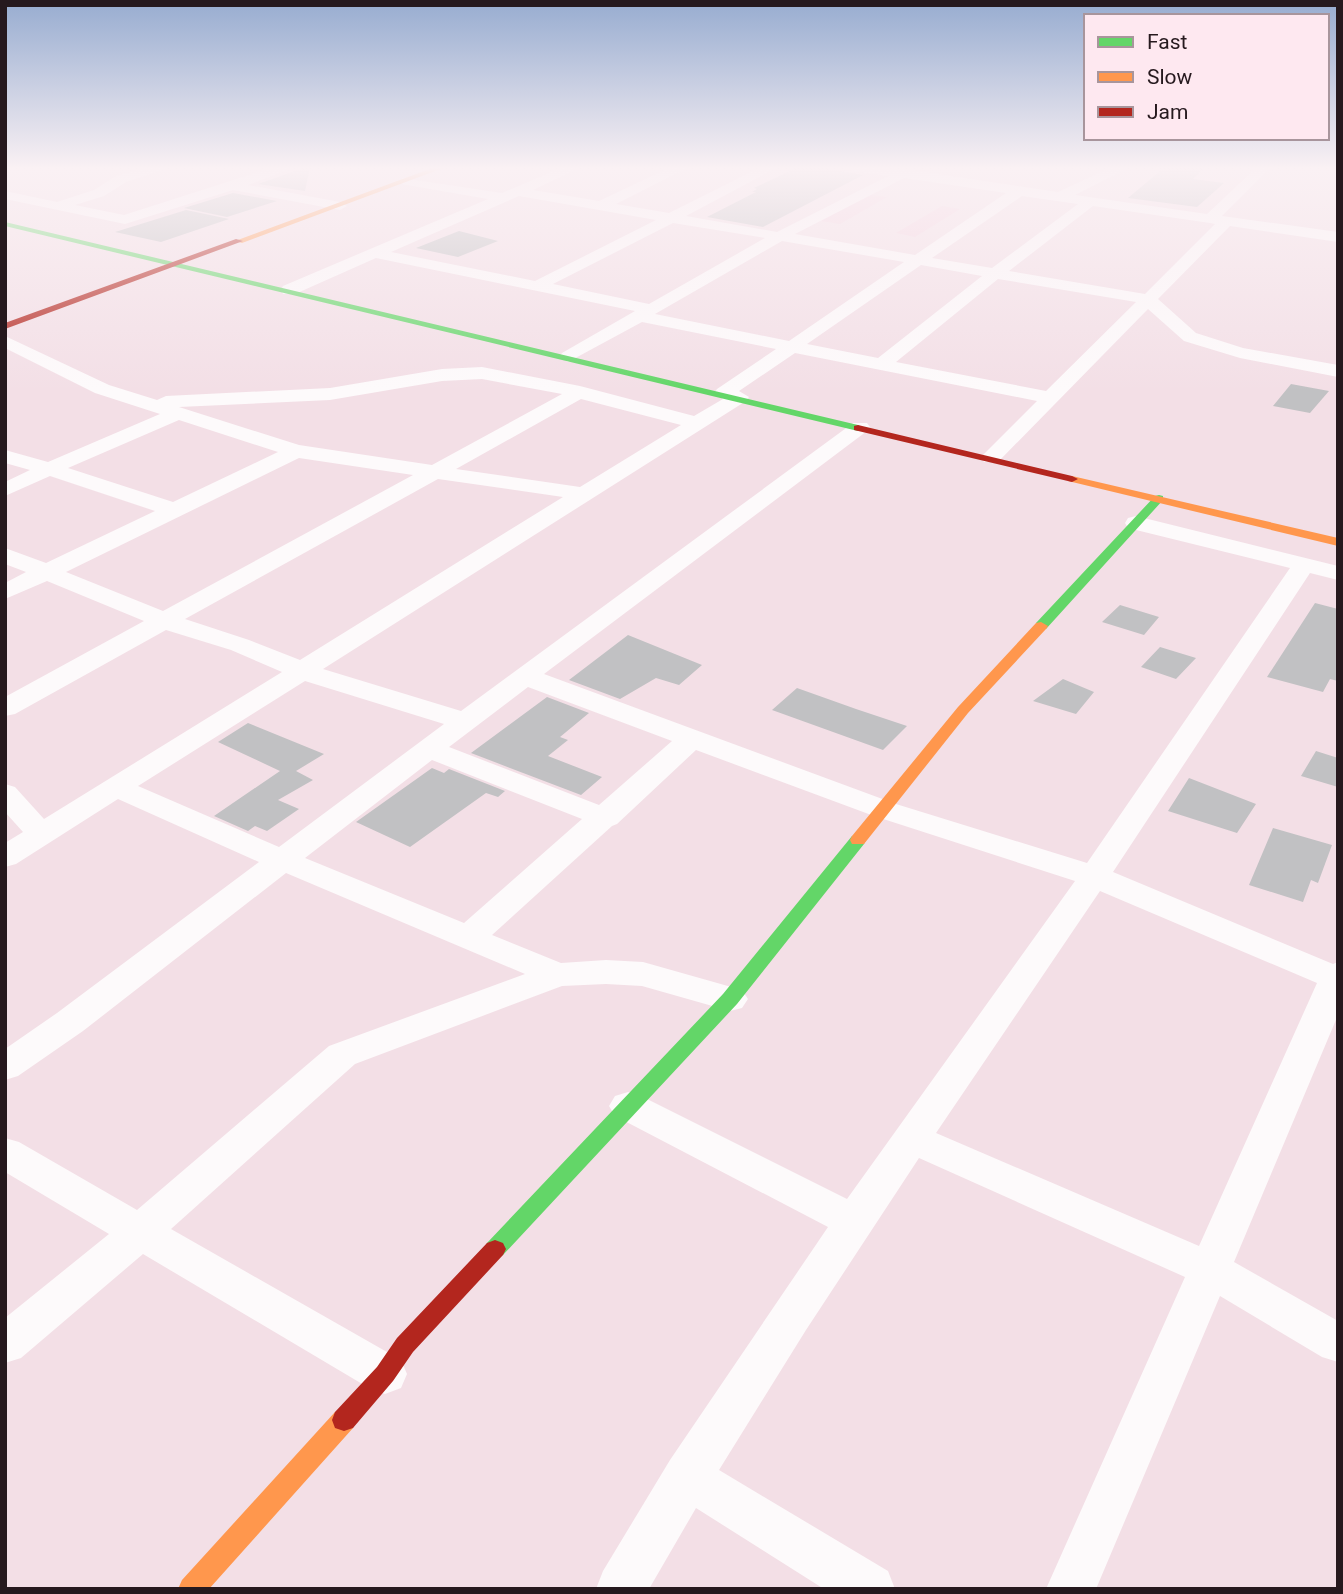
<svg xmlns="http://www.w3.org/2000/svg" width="1343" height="1594" font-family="Roboto,sans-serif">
  <rect width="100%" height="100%" fill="#f3dfe6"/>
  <path fill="#f4d2df" d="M869,195L887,197L840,224L821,221Z
    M942,206L960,209L915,237L896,233Z"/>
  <path fill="#c1c1c3" d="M306,167H310L305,191L258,184Z
    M798,167H817L863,175L763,227L707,217L756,192H752L757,189L754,188Z
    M1165,167H1205L1193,179L1224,183L1197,207L1128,198Z
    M233,193L277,201L227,217L184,208Z
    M186,210L229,219L161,242L115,232Z
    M459,231L498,241L458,257L416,248Z
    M1291,384L1329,391L1310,413L1273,406Z
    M1315,603L1338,609V681L1330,679L1323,692L1267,677Z
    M1120,605L1159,617L1144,635L1102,622Z
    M628,635L702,665L679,685L656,678L620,699L569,680Z
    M1160,647L1196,658L1176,679L1141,667Z
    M1063,679L1094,692L1076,714L1033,701Z
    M797,688L856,709L907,726L883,750L772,710Z
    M547,697L589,713L560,737L568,740L548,756L602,777L581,795L471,753Z
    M248,723L324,754L296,771L313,780L278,800L299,809L267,831L255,826L248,831L214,816L280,771L218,742Z
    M1316,751L1338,758V787L1301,776Z
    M432,768L444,773L449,769L505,791L498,797L486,793L410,847L356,822Z
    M1189,778L1256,804L1237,833L1168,811Z
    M1273,828L1332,845L1318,883L1311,880L1303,902L1249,885Z"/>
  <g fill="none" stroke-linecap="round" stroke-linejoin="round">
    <path fill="#fdfafb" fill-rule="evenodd" d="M148,167H171L126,182L104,196L75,205L124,215L274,167H295L248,185L340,202L347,206L340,210L233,190L125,224L5,199V191L57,202L94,190L116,176Z
      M563,167H581L533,190L599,201L671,167H689L616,204L669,213L761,167H778L686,216L777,232L888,176L853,171L847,167L904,169L1058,192L1112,167H1130L1075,195L1207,214L1257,167H1271L1222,216L1338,232V242L1230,226L1158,299L1196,333L1243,348L1338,365V377L1240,358L1184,341L1148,309L998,462H984L981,458L984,454L1037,401L795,353L739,391L749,397L746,401L323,669L461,711L853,423H867L870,427L867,431L544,674L896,804L1087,863L1290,568L1128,528L1125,523L1128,518L1136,516L1338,566V580L1310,573L1113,872L1333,964L1338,962V1015L1234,1262L1338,1321V1362L1322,1357L1220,1296L1096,1589H1046L1185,1277L919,1158L806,1330L719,1470L888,1571L895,1589H824L696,1508L649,1589H596L603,1571L670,1460L828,1227L615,1116L609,1106L615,1096L628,1092L641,1096L847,1199L1075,881L874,816L696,750L617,824L612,826L492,935L561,963L606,960L643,962L742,990L748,999L742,1008L730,1011L642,986L606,984L562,986L355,1064L171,1229L401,1360L407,1374L401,1388L385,1394L369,1388L143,1254L21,1358L5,1363V1318L109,1234L5,1172V1138L19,1142L137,1210L329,1046L525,974L286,873L83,1031L18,1076L5,1080V1049L57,1013L259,862L118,799L16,864L5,867V843L23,832L5,812V784L15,787L44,819L282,672L231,650L166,630L15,714L5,716V697L144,621L47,581L5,599V583L26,572L5,564V548L46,563L155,511L50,476L5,496V482L30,470L5,463V450L48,462L160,414L95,393L5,348V336L109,385L157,400L166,396L330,388L442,369L482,367L580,386L694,416L723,399L714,393L717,389L776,349L642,322L568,362L559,357L562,353L635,311L376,258L295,294H283L281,290L283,286L488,199L407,185L402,184V178L502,193ZM904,178L1006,193L915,255L795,234ZM519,196L656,220L535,281L391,252ZM1022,196L1078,204L992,268L932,258ZM1093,206L1210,223L1215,224L1145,294L1009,271ZM673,223L765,238L649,304L553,284ZM782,241L904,262L789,341L655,314ZM921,265L982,276L878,358L807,344ZM998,279L1136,302L1046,391L896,362ZM482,379L562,394L432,465L299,445L179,407L330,400L442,381ZM581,399L681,425L580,487L456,469ZM179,420L278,452L173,502L68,468ZM299,458L413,475L163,611L66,572ZM438,479L563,497L300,660L249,640L185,619ZM305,681L444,724L279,847L138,786ZM528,687L672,741L599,805L449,747ZM432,760L582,819L464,923L305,858ZM1100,891L1317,983L1199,1246L936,1133Z"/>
    <path fill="#63d668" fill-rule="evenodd" d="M5,222L858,425L863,428L858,431L5,226Z
      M1159,495L1163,496V500L1046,629H1036V623L1155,496Z
      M858,835L866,840L864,844L737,1004L503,1255L495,1258L487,1255L484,1249L487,1243L723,994L852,836Z"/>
    <path fill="#ff974d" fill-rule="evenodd" d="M435,167H446L242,243L235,241Z
      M1072,476L1338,538V546L1068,481V477Z
      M1041,622L1048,626L1046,629L968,713L864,844H852L850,840L852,836L958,707L1036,623Z
      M344,1409L353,1412L356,1420L353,1428L209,1589H178L182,1580L335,1412Z"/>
    <path fill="#b3261e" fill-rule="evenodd" d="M236,239L243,241L5,329V323Z
      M858,425L1072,476L1078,479L1072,482L854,430V426Z
      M495,1240L503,1243L506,1249L503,1255L413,1352L393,1381L353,1428L344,1431L335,1428L332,1420L335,1412L377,1367L397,1338L487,1243Z"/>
  </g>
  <linearGradient id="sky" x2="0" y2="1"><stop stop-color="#97acd0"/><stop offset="0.43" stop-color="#faf1f4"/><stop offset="1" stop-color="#faf1f4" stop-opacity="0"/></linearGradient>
  <rect width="1343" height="391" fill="url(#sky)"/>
  <rect width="1343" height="1594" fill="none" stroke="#26191e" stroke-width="14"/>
  <rect x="1084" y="14" width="245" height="126" fill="#fee8f0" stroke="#a8959c" stroke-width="2"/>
  <rect x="1098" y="37" width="35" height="10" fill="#63d668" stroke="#a8959c" stroke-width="2"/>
  <text x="1147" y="49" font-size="21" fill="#26191e">Fast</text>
  <rect x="1098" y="72" width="35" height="10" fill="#ff974d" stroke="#a8959c" stroke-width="2"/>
  <text x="1147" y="84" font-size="21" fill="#26191e">Slow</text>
  <rect x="1098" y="107" width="35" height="10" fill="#b3261e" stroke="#a8959c" stroke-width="2"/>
  <text x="1147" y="119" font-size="21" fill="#26191e">Jam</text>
</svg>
